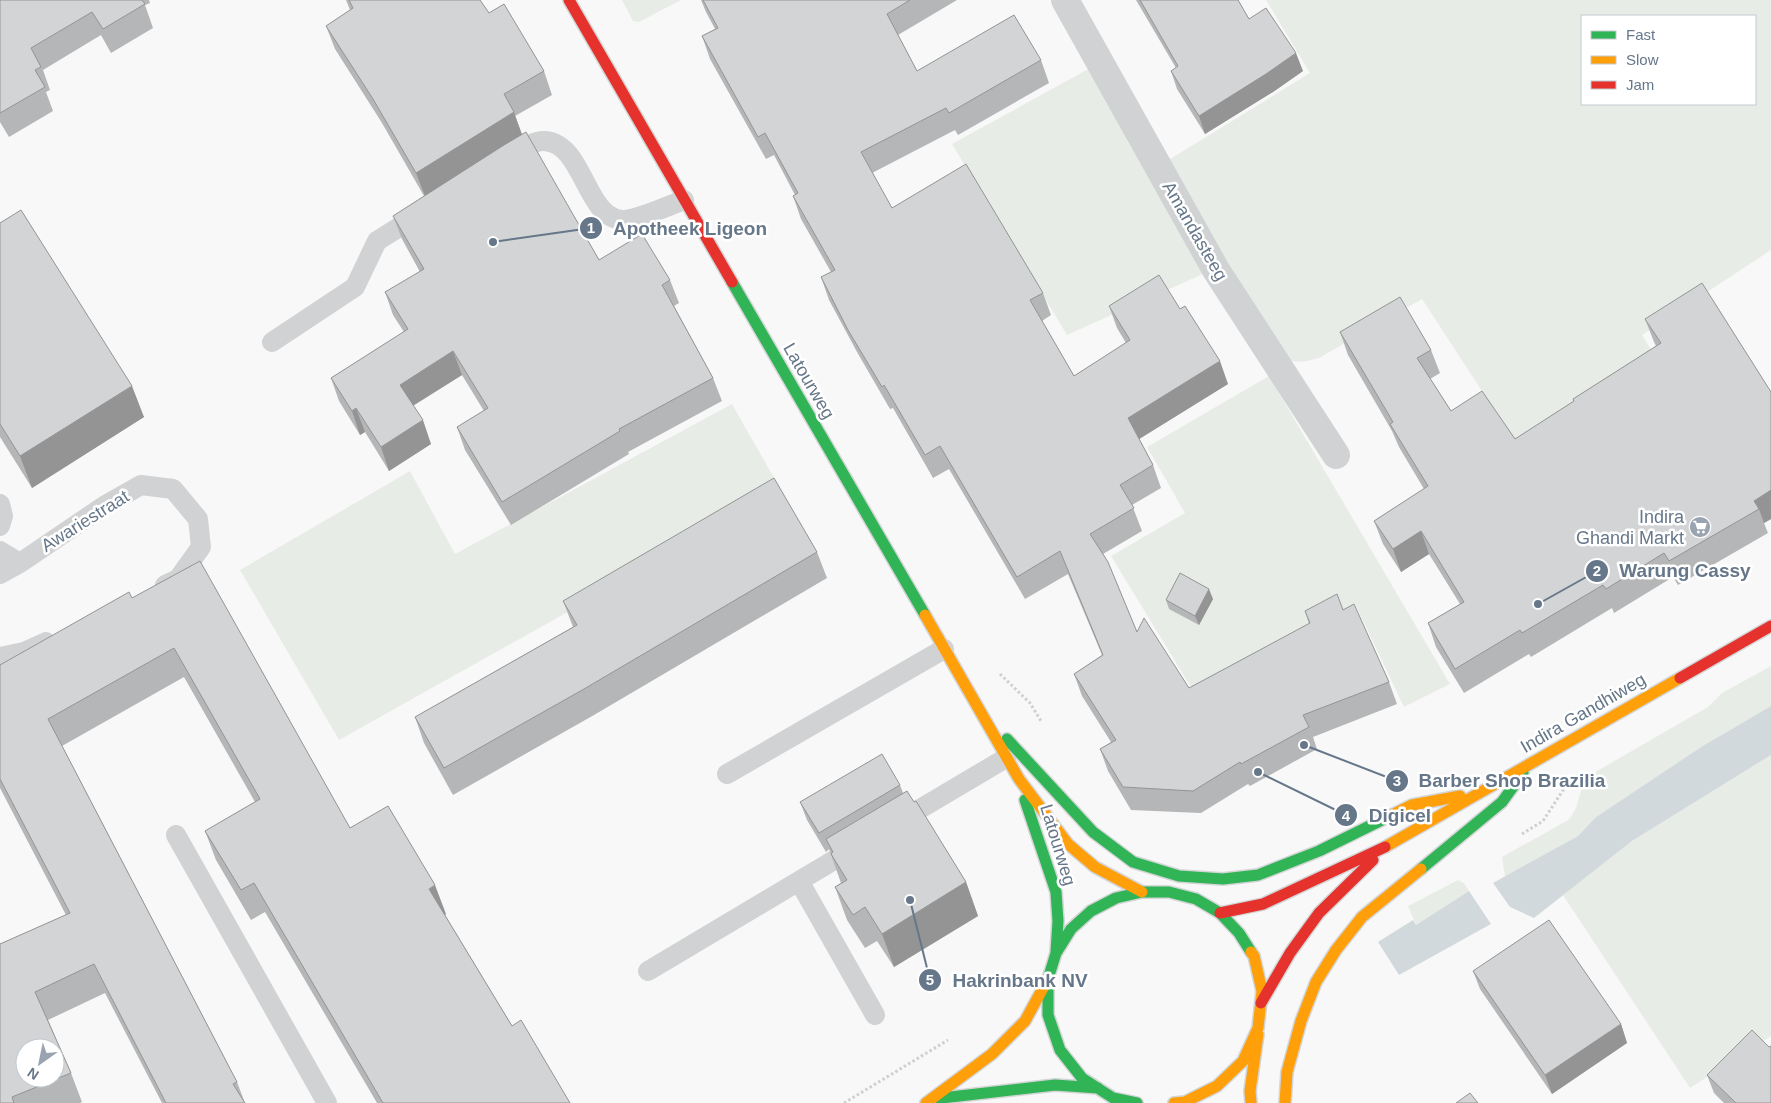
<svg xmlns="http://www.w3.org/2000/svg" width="1771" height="1103" font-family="Arial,sans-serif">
  <rect width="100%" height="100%" fill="#f8f8f8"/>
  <path fill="#e8ece6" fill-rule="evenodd" d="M622,0H681L639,22L633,21Z
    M1266,0H1771V250L1642,335L1660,364L1521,451L1422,299L1319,358C1299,363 1292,365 1277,351L1167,161L1310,73ZM1582,16H1755V104H1582Z
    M1092,67L1205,273L1067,335L952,144Z
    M1269,376L1450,684L1404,707L1355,604L1200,702L1111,556L1185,513L1147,447Z
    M732,404L782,492L339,740L240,570L410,471L455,554Z
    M1771,666V706L1701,747L1596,817L1578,836L1505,877L1502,857L1568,820C1581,807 1577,792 1587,779C1590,776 1594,773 1597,771L1708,707L1722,693Z
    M1771,755V1036L1690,1088L1563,895L1632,841Z
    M1458,880L1464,883L1469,891L1416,925L1408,906Z"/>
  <path fill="#d2d9dd" d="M1771,706V755L1632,841L1534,918L1510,907L1493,883L1578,836L1596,817L1701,747Z
    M1469,891L1491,924L1399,975L1378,942L1413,920L1416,925Z"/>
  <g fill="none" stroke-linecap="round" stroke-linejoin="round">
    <g stroke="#d3d5d7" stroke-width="14">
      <path id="fast" d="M732,282L925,615
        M1007,739L1093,832L1133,862L1179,876L1223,879L1258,875L1319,851L1392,815
        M1025,800L1056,892L1058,921L1056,952
        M1421,869L1502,802L1523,773
        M933,1099L1055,1085L1098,1088
        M1137,1103L1113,1098L1082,1078L1060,1050L1048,1015V979L1056,953L1071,929L1091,911L1116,898L1142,892H1169L1196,899L1220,913L1239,933L1251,952"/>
    </g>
    <g stroke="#d3d5d7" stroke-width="14">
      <path id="slow" d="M925,615L1019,779L1068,844L1095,867L1142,892
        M1392,815L1412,805L1460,796
        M1385,847L1680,678
        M926,1103L992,1054L1025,1021L1048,979
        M1174,1103L1185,1102L1217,1086L1243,1061L1258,1028L1262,991L1254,956L1251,952
        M1251,1103L1250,1091L1258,1034
        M1285,1103L1287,1072L1301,1021L1316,982L1336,950L1362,917L1421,869"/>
    </g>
    <g stroke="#d3d5d7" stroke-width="14">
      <path id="jam" d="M569,0L732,282
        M1680,678L1771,626
        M1220,913L1263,904L1385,847
        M1261,1003L1290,953L1319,913L1373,860"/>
    </g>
    <path stroke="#cecfd1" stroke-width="3" stroke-dasharray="2.5 2.5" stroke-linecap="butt" d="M1000,674L1030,703L1041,721
      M1522,834L1543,821L1567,784
      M844,1103L948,1040"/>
    <path stroke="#d1d2d3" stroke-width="20" d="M509,156C519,151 533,140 545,141C584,144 585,217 622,220C635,221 670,205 684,200
      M272,342L355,287L377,241L420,214
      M0,504L3,516L0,526
      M0,551L20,563L104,506L141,485L173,489L198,519L201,547L178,579L165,585
      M0,574L20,563
      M0,657L24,652L46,642
      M727,774L944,649
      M898,822L1006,758
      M176,835L327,1103
      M799,881L875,1015
      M648,971L856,847"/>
    <path stroke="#d1d2d3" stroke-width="28" d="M1065,0L1216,270L1336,455"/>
    <use href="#fast" stroke="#30b455" stroke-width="11"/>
    <use href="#slow" stroke="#ff9f0a" stroke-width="11"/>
    <use href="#jam" stroke="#e5322d" stroke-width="11"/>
  </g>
  <path fill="#b5b6b7" d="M0,0H149L150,3L145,5L153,28L111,53L101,35L43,70L50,90L46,92L53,111L9,137L0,122Z
    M346,0H480L489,13L544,71L552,95L515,116L522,134L599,260L670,280L679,303L674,306L713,378L722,401L628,452L629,454L511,525L465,450L457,427L484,411L462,375L413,406L431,444L389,471L365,432L360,435L339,401L331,378L404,332L393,315L385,292L420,272L402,239L393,216L424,196L382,123L335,49L326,26L350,10Z
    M701,0H957L898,35L917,71L1041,60L1049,83L958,135L955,130L872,173L892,208L1043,293L1051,315L1042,321L1074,376L1126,343L1117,328L1109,306L1180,309L1228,384L1139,439L1153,465L1161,488L1132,505L1142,531L1103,554L1137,632L1189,688L1309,624L1305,611L1343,610L1389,682L1397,704L1313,737L1317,749L1250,786L1248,784L1201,813L1131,810L1108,771L1100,749L1111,742L1082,696L1074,674L1102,655L1068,574L1025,599L949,469L933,478L893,408L890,409L857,352L829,300L821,277L831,272L801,219L793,196L795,195L774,155L766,159L710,59L702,36L715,29L706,12Z
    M1136,0H1238L1249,19L1303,71L1273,92L1205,134L1177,89L1171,71L1176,68Z
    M0,223L144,417L32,488L0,437Z
    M1645,319L1771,392V519L1764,523L1768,533L1678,585L1673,577L1614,613L1612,608L1531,657L1529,654L1464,693L1436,647L1428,623L1460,604L1429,554L1401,572L1383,544L1374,521L1424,489L1399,447L1392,431L1348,355L1340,332L1431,350L1440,373L1430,379L1451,411L1515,439L1574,401L1573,399L1656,346L1654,342Z
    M817,552L827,578L594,715L453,795L424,743L415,717L573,627L563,601Z
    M132,598L350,828L446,914L445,915L512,1026L570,1103H377L265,912L251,920L216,860L205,831L255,802L184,677L62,746L237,1082L245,1103H162L105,993L48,1020L71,1073L82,1102L80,1103H0V944L66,915L0,788V665Z
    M1213,599L1199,625L1169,609L1166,600Z
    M900,785L903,793L914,802L966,882L978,916L894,967L877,941L865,948L847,920L835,887L841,883L829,849L826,852L807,820L800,802Z
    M1473,971L1621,1024L1627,1043L1552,1094L1480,989Z
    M1707,1075L1771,1103H1724L1714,1093Z"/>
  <path fill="#949495" d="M1296,53L1303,71L1273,92L1205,134L1199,116Z
    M514,112L522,135L425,196L416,173Z
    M453,351L462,375L409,408L400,385Z
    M1220,361L1228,384L1136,441L1128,418Z
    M132,386L144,417L32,488L20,456Z
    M356,408L365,432L360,435L352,411Z
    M423,420L431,444L389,471L381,447Z
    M1771,490V519L1764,523L1759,509L1754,501Z
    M1421,531L1429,554L1401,572L1393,549Z
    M1209,589L1213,599L1199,625L1195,616Z
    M966,882L978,916L894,967L882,934Z
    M435,885L446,914L440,918L429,889Z
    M1621,1024L1627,1043L1552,1094L1545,1075Z"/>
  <path fill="#d3d4d5" stroke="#949495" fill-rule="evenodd" d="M0,0H142L145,4L103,29L92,12L31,48L41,67L35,70L45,87L0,113Z
    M349,0H480L489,13L504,4L544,71L504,94L514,112L416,173L373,99L326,26L353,8Z
    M703,0H910L887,14L917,71L1014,15L1041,60L949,113L946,108L861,152L892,208L966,164L1043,293L1030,300L1074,376L1130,340L1109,306L1159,275L1180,309L1185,306L1220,361L1128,418L1153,465L1120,485L1134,508L1090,534L1108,562L1137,632L1144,618L1189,688L1310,623L1305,611L1337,594L1343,610L1354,604L1389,682L1303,715L1309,727L1241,764L1240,762L1193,791L1123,787L1100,749L1116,740L1074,674L1103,655L1060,551L1017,577L940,446L925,455L884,385L882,387L848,330L821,277L835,270L793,196L798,193L765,133L758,137L702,36L718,28Z
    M1140,0H1238L1249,19L1266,8L1296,53L1266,74L1199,116L1171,71L1178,66Z
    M526,132L599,260L642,234L670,280L662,285L713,378L619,429L620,431L502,502L457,427L488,408L453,351L400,385L423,420L381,447L356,408L352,411L331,378L408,329L385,292L424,269L393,216L504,145Z
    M21,210L132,386L20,456L0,424V223Z
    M1702,283L1771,392V490L1754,501L1759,509L1669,561L1664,553L1606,589L1603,585L1522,633L1520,630L1455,669L1428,623L1464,602L1421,531L1393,549L1374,521L1428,486L1390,424L1393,422L1340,332L1400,297L1431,350L1417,358L1451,411L1482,391L1515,439L1574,401L1573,399L1661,343L1645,319Z
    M774,478L817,552L584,689L444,768L415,717L577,625L563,601Z
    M200,561L350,828L388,806L435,885L429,889L512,1026L521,1020L570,1103H383L254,883L241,890L205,831L260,799L174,648L48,719L237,1082L233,1084L245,1103H166L94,964L35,992L71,1073L12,1097L14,1103H0V944L70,913L0,779V665L129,592L132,598ZM25,1048H55V1078H25Z
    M1180,573L1209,589L1195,616L1166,600Z
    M882,754L900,785L819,833L800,802Z
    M907,791L914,802L916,801L966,882L882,934L865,907L853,915L835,887L847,880L831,854L833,852L826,839Z
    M1549,920L1621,1024L1545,1075L1473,971Z
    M1752,1030L1769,1047L1771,1046V1103H1736L1707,1075Z
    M1470,1093L1478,1103H1456Z"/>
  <defs>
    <g id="supermarket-disc" transform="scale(1.125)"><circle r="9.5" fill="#99a4b0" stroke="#fff"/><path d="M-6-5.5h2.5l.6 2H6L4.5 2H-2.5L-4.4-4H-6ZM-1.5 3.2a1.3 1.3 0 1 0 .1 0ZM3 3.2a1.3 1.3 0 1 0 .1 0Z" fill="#fff"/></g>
  </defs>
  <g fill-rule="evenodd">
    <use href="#supermarket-disc" x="1700" y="527"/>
  </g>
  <g text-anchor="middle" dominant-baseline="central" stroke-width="5" stroke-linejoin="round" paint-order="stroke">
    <g font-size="18" fill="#66778a" stroke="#fff">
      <text transform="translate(1195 231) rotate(60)">Amandasteeg</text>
      <text transform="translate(809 381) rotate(60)">Latourweg</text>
      <text transform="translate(85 521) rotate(-32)">Awariestraat</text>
      <text transform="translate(1583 713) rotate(-30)">Indira Gandhiweg</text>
      <text transform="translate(1058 845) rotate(73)">Latourweg</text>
    </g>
    <g font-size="18" fill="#66778a" stroke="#fff" text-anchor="end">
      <text x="1684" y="517">Indira<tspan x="1684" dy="21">Ghandi Markt</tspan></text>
    </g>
  </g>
  <path fill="none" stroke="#66778a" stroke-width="2" d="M493 242L591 228M1538 604L1597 571M1304 745L1397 781M1258 772L1346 815M910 900L930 980"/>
  <g fill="#66778a" stroke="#fff" stroke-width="2">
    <circle cx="493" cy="242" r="5"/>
    <circle cx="1538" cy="604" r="5"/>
    <circle cx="1304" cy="745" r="5"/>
    <circle cx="1258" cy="772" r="5"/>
    <circle cx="910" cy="900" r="5"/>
    <circle cx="591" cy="228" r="12"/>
    <circle cx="1597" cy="571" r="12"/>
    <circle cx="1397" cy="781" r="12"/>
    <circle cx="1346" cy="815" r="12"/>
    <circle cx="930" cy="980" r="12"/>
  </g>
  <g font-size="15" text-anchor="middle" font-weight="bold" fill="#fff">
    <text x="591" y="233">1</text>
    <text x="1597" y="576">2</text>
    <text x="1397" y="786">3</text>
    <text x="1346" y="821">4</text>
    <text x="930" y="985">5</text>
  </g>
  <g font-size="19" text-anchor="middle" font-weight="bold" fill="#66778a" stroke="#fff" stroke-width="5" stroke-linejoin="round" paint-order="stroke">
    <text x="690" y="235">Apotheek Ligeon</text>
    <text x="1685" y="577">Warung Cassy</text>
    <text x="1512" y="787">Barber Shop Brazilia</text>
    <text x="1400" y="822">Digicel</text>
    <text x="1020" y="987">Hakrinbank NV</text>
  </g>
  <rect x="1581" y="15" width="175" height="90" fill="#ffffff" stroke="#c2c9d0"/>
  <rect x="1591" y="31" width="25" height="8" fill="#30b455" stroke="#c2c9d0"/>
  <text x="1626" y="40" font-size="15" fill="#66778a">Fast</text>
  <rect x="1591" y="56" width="25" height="8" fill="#ff9f0a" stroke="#c2c9d0"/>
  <text x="1626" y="65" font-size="15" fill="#66778a">Slow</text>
  <rect x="1591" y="81" width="25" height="8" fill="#e5322d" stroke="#c2c9d0"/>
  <text x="1626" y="90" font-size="15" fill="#66778a">Jam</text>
  <g transform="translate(40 1063) rotate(213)"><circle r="24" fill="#ffffff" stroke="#c2c9d0"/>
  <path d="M0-4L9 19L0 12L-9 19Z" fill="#99a4b0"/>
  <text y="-8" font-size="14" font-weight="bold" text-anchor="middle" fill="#66778a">N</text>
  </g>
</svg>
